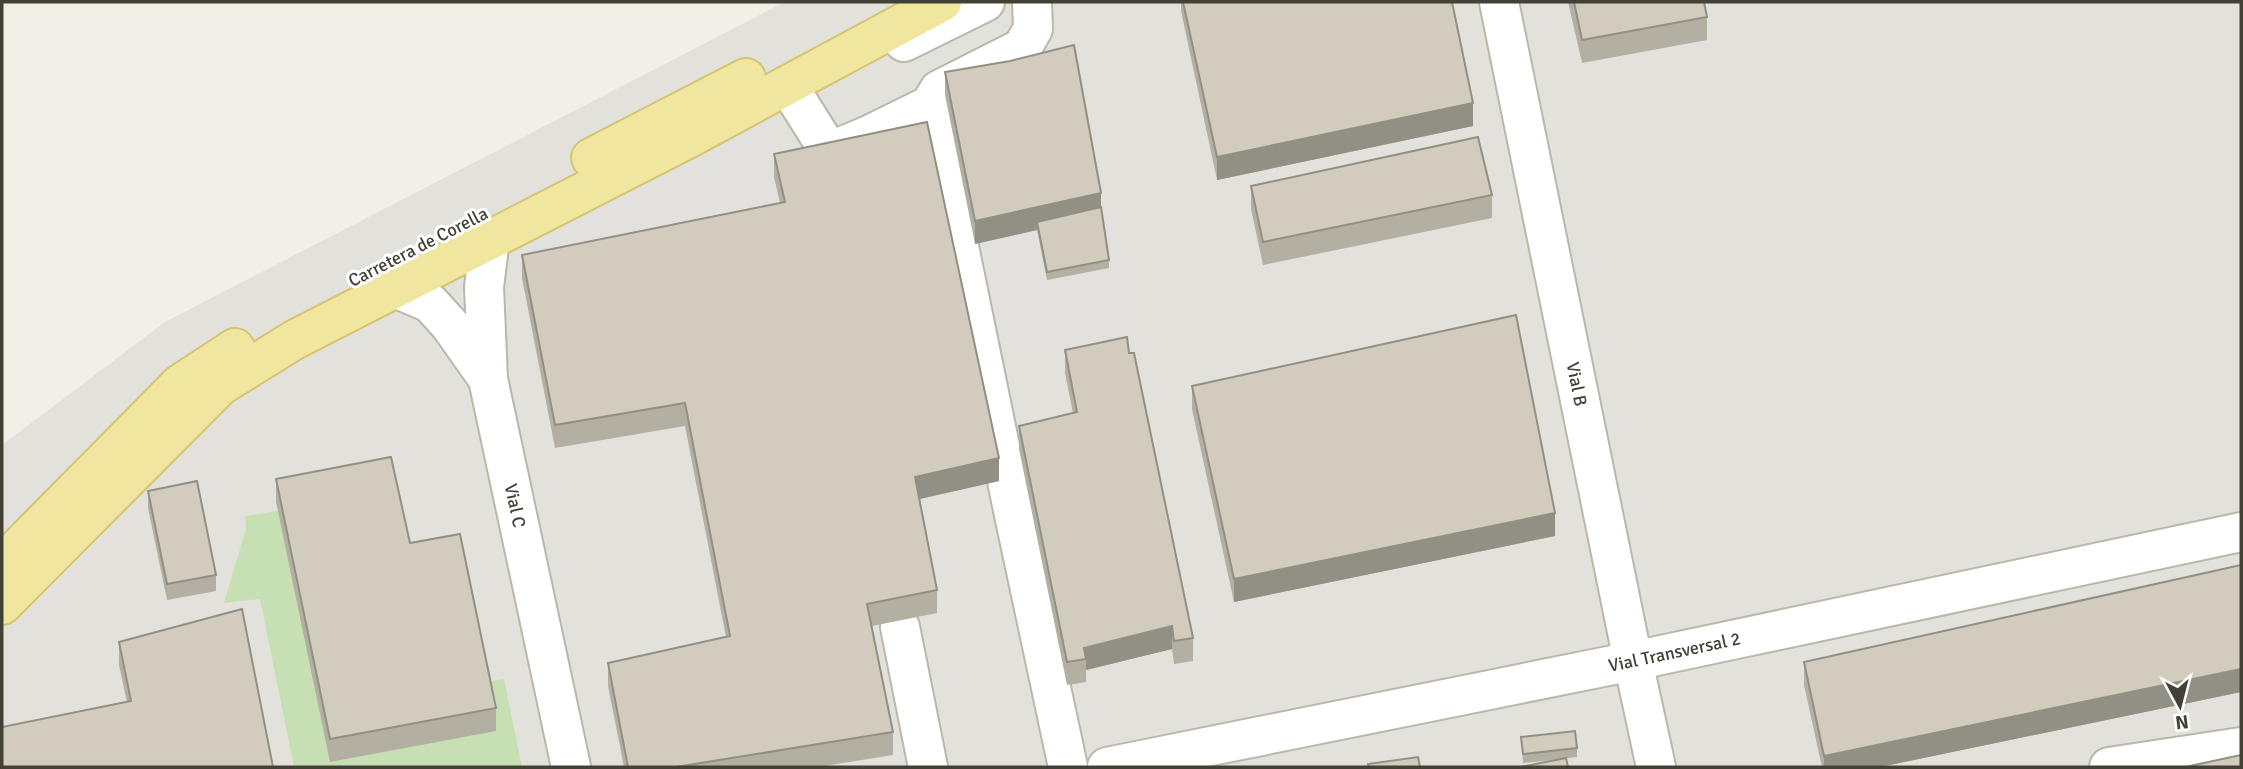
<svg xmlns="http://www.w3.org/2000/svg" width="2243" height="769" font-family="Signika,sans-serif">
  <rect width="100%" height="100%" fill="#f1efe6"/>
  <path fill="#e3e1db" d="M785,2H2241V767H2V445L165,322Z"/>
  <path fill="#c6e0b4" d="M278,511L486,682L504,679L522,767H294L260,599L224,603L246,528L245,516Z"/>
  <path fill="#e2e1de" d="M756,128L774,177L785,225L522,278L517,243Z
    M1112,214L1133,329L997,357L975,244L1037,230L1047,280L1109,268L1101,216Z"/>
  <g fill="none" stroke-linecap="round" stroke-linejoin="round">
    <g stroke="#bbb8aa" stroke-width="42">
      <g id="minor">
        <path d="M1032,2L1033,29L1022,48L939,90L930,105L1013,510L1068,767"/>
        <path id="s1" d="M1499,2L1633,661L1656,767"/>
        <path d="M904,42L985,2"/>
        <path d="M795,97L829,151"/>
        <path d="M824,154L869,135L930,105"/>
        <path id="s2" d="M490,239L484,287L488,379L571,767"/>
        <path d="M395,288L430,303L450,325L488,379"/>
        <path d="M900,627L928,767"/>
        <path id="s3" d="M1107,767L1633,661L2241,532"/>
        <path d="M2109,767L2241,747"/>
      </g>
    </g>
    <g stroke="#d4c571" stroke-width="42">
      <path id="major" d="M591,158L746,78
        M2,564L180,384L235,348
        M2,605L220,386L294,340L689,138L942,2"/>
    </g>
    <use href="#minor" stroke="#fff" stroke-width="38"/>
    <use href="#major" stroke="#f1e69f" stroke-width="38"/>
  </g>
  <path fill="#b4afa3" d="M1181,2H1452L1473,126L1217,180L1181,11Z
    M1568,2H1704L1707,17V40L1582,63Z
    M945,72L1101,207L1109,260V268L1047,280L1037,230L975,244L945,95Z
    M774,154L999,481L920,499L937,590V613L872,626L893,732V755L818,767H624L608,686V663L726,637L685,426L555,448L522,278V255L780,203L774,177Z
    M1251,186L1492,195V218L1263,265L1251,209Z
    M1065,350L1129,353L1193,638V661L1174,664L1172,649L1086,670V682L1067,685L1019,449V426L1073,413L1065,373Z
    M1192,386L1555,536L1234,602L1192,409Z
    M276,479L410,543L496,708V731L330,762L276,502Z
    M148,491L216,575V591L167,600L148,508Z
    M119,642L273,767L127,702L119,665Z
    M1804,662L2241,692L1880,767H1822L1804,685Z
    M1521,737L1577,748V757L1523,763Z"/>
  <path fill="#928f84" d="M1473,103V126L1217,180V157Z
    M1101,193V216L1037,222V230L975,244V221Z
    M999,458V481L915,500V477Z
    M1555,513V536L1234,602V579Z
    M1172,626V649L1086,670V659L1084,648Z
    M2241,669V692L1880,767H1824V756Z"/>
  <path fill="#d1ccbd" stroke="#928f84" stroke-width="2" d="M1183,2H1452L1473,103L1217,157Z
    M1574,2H1704L1707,17L1582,40Z
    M1074,45L1101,193L975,221L945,72L1010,61Z
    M927,122L999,458L915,477L937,590L867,604L893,732L676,767H628L608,663L730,636L685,403L555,425L522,255L785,202L774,154Z
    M1478,137L1492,195L1263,242L1251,186Z
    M1101,207L1109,260L1047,272L1037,222Z
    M1516,315L1555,513L1234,579L1192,386Z
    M1127,337L1129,353H1134L1193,638L1174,641L1172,626L1084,648L1086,659L1067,662L1019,426L1077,412L1065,350Z
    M391,457L410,543L460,534L496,708L330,739L276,479Z
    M197,481L216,575L167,584L148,491Z
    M2241,565V669L1824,756L1804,662Z
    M242,609L273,767H2V727L131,701L119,642Z
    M1575,731L1577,748L1523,754L1521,737Z
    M2241,755V767H2185Z
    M1418,757L1420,767H1369L1368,764Z
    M1566,758L1568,767H1520Z"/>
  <g text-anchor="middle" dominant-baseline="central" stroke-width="6" stroke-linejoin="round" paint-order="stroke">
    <g font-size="18" fill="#434036" stroke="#fff">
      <text transform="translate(418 247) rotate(-27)">Carretera de Corella</text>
      <text stroke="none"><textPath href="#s1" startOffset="390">Vial B</textPath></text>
      <text stroke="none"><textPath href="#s2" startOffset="270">Vial C</textPath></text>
      <text stroke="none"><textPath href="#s3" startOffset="579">Vial Transversal 2</textPath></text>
    </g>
  </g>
  <rect width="2243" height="769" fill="none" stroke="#434036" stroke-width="7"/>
  <g transform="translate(2180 706) rotate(173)" stroke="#ffffff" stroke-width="5" paint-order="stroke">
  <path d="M0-5L12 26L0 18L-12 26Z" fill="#434036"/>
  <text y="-10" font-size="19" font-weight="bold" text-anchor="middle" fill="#434036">N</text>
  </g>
</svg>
